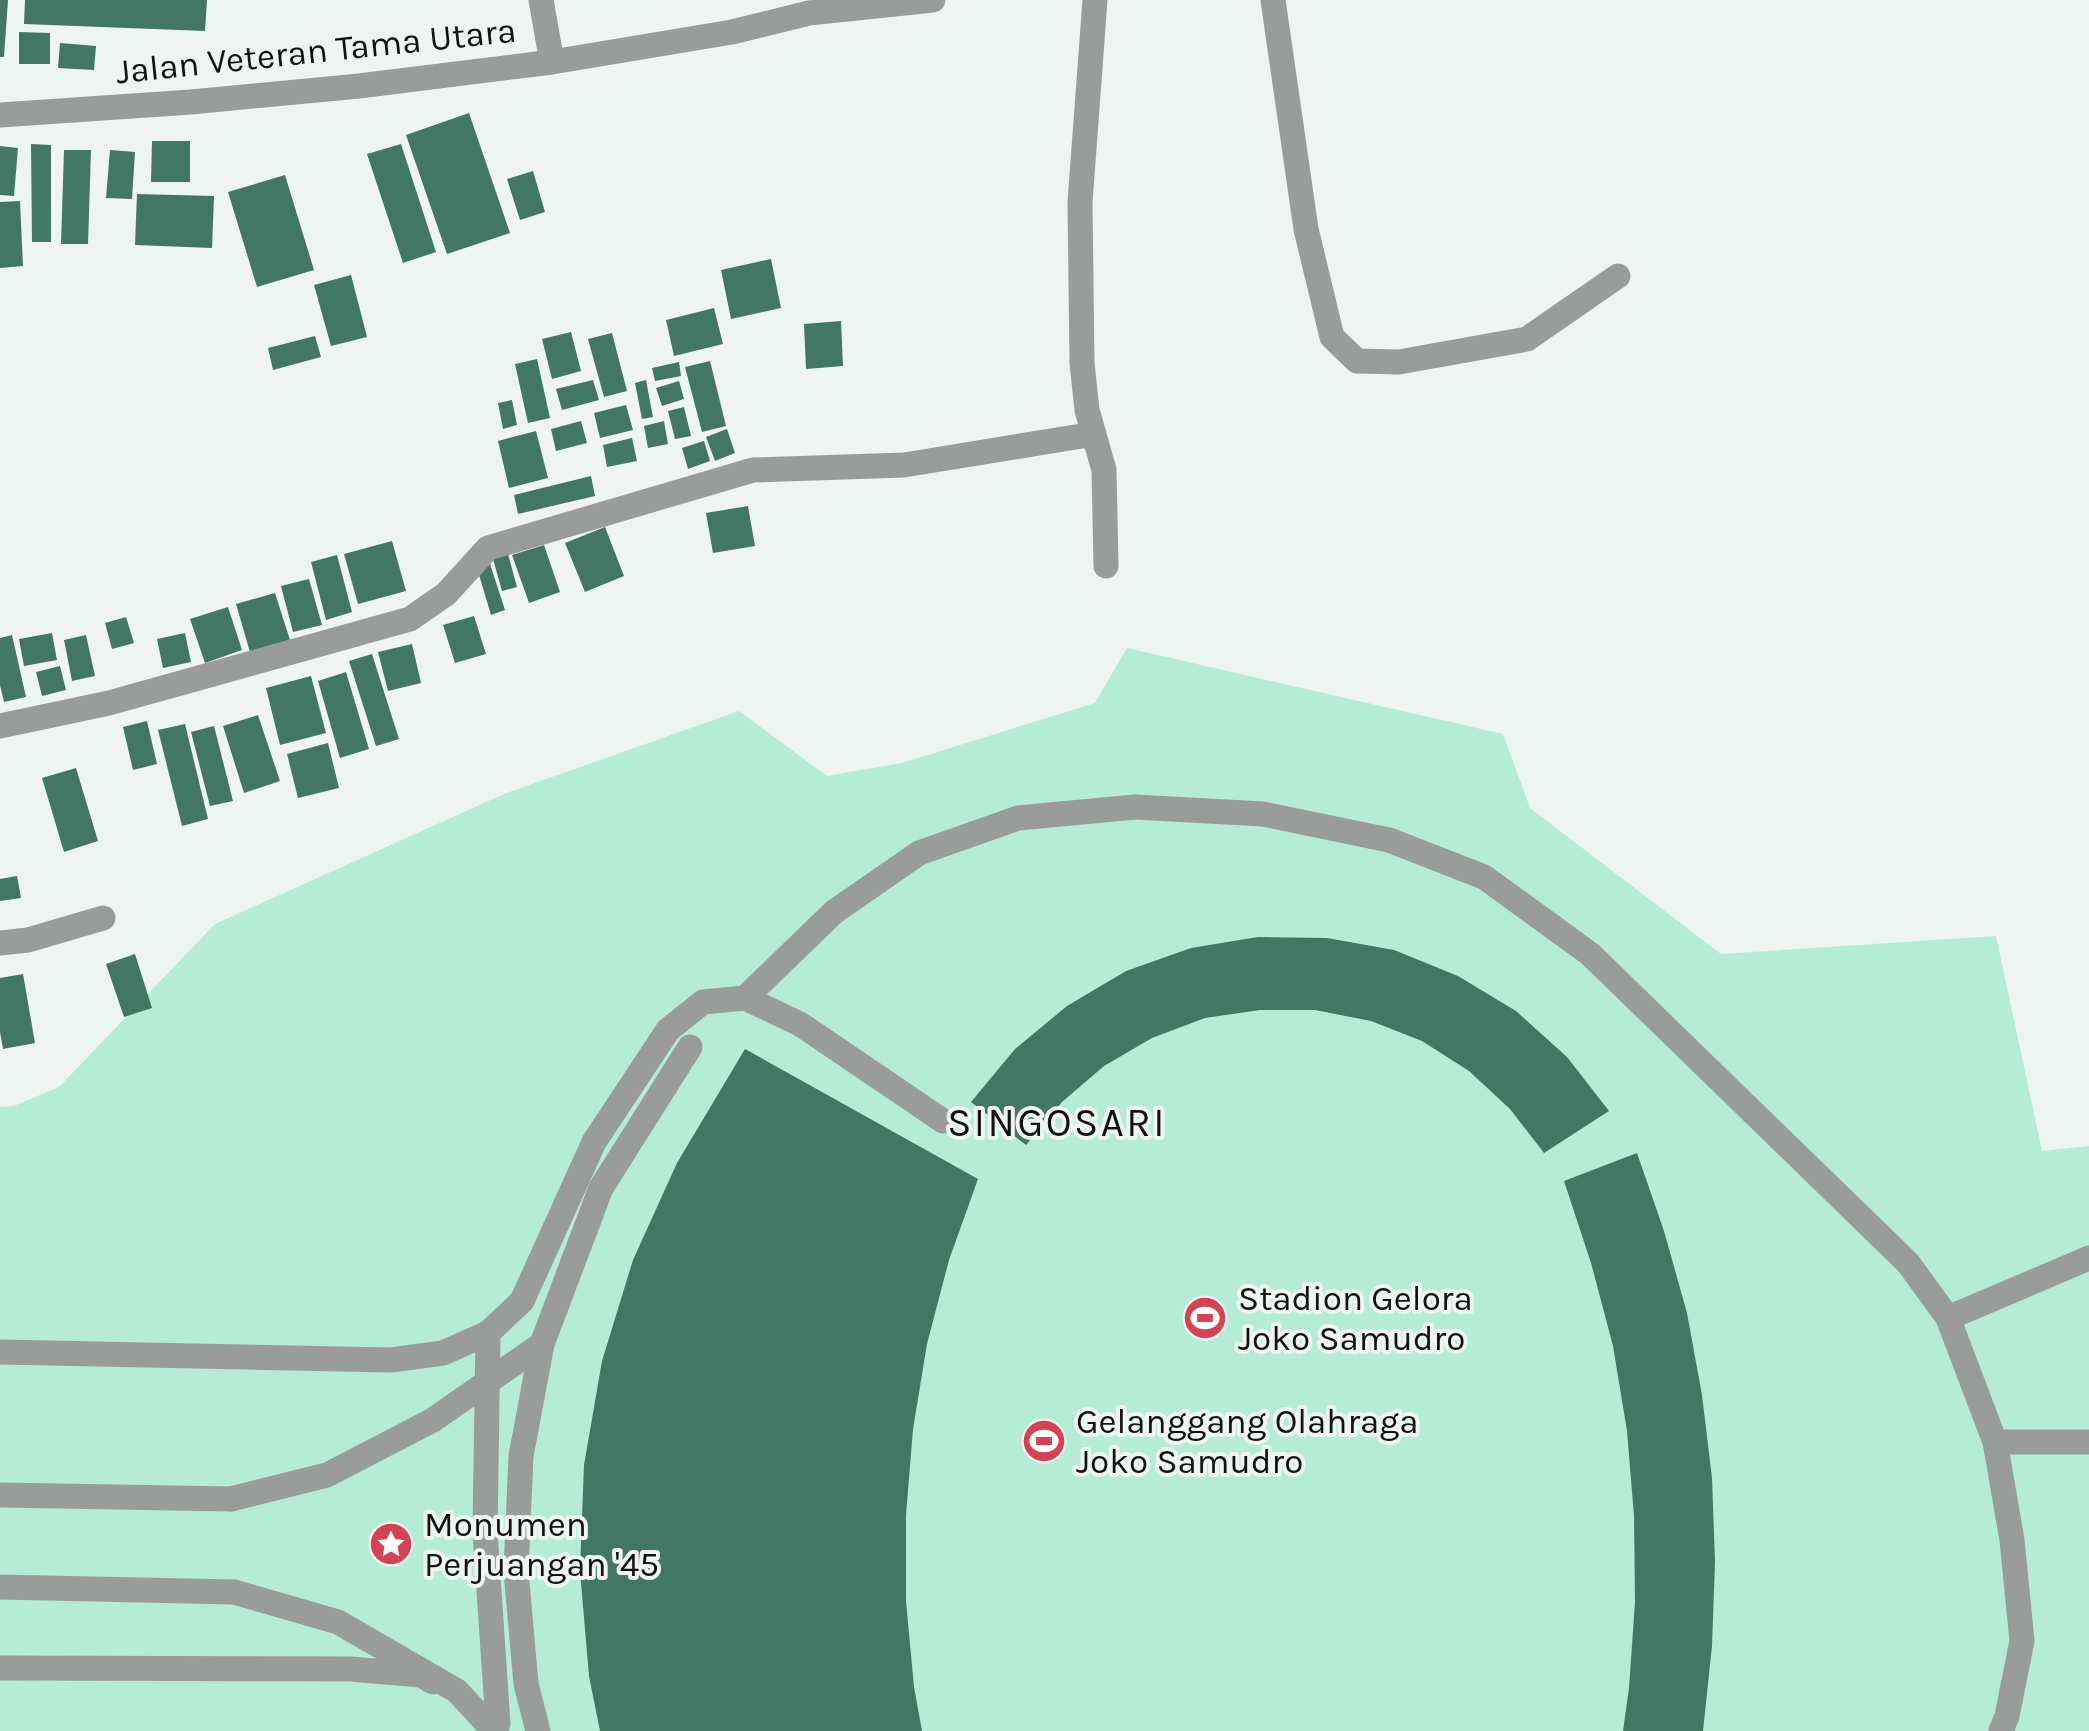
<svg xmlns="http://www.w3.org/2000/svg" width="2089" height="1731" font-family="Karla,sans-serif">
  <rect width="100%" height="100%" fill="#eef4f1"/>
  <path fill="#b4ecd6" d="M1127,648L1503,734L1530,808L1721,954L1996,936L2042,1151L2089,1146V1731H0V1107L14,1106L59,1087L215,924L504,794L739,711L827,776L902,763L1095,703Z"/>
  <path fill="#417764" d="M0,0H8L4,57H0Z
    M25,0H207L205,31L24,24Z
    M19,32L50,33V64H19Z
    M60,43L96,46L94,70L58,68Z
    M469,113L510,233L447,254L406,135Z
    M152,141H190V182H151Z
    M31,144L51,145V242H32Z
    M401,144L436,252L403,263L367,154Z
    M0,146L18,148L14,196L0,195Z
    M64,150H91L88,244H61Z
    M110,150L135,152L132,199L106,198Z
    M533,171L545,212L520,220L507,179Z
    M285,175L314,270L257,287L228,192Z
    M137,194L214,196L212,248L135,245Z
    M20,201L23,266L0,268V202Z
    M771,259L781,308L731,319L721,270Z
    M351,275L367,337L331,346L314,285Z
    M714,308L723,344L674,356L666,320Z
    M841,321L843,366L806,369L804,324Z
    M571,332L581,371L552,379L542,339Z
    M612,333L627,391L604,397L588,339Z
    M315,336L321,357L273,370L268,348Z
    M537,359L550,418L528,423L515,364Z
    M710,361L726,426L702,432L685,367Z
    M679,362L681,376L655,381L652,368Z
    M593,380L599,400L562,410L556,389Z
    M646,380L653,417L642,419L635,383Z
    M679,381L684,399L662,406L656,388Z
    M512,400L517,425L503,429L498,403Z
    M626,405L633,430L600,438L594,413Z
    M684,407L691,436L675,439L668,411Z
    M581,421L587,443L556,451L551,429Z
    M664,421L668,444L648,448L644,426Z
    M727,429L735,453L715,461L706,437Z
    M536,431L548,478L509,488L498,441Z
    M632,438L637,461L607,467L603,445Z
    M704,441L710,461L688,469L682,448Z
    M591,476L595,496L518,514L514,495Z
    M748,506L755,546L713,553L706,513Z
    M605,527L624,576L585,592L565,543Z
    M392,541L406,591L358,604L344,554Z
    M544,545L560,592L529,603L512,555Z
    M508,554L517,587L502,591L493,559Z
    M337,555L352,612L326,620L311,562Z
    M490,564L505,610L491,615L477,568Z
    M309,579L322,625L293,632L281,586Z
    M275,593L290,640L250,652L236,604Z
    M228,607L242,650L205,663L190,619Z
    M474,616L486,654L455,663L443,625Z
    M126,617L134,643L112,649L105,623Z
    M52,633L57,660L24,666L19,639Z
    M185,633L191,662L163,668L157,639Z
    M12,635L26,697L4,702L0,685V638Z
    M86,635L95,676L72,681L64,640Z
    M412,644L421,683L388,691L378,652Z
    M372,654L399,739L376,746L349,661Z
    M60,666L66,690L42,696L36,672Z
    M346,672L369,749L340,758L318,681Z
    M311,676L326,733L280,745L266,688Z
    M258,715L280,781L244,793L223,726Z
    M147,721L157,764L133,770L123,727Z
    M185,724L208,819L182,826L158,730Z
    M214,726L233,801L210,806L191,732Z
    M328,743L339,788L298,798L287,754Z
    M76,768L98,841L64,852L42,778Z
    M17,876L21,898L0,901V879Z
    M1258,937L1327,938L1394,950L1458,976L1516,1011L1567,1057L1609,1111L1544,1153L1510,1109L1469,1071L1422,1041L1371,1021L1315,1010H1260L1205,1018L1152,1038L1104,1066L1062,1102L1026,1145L971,1102L1015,1049L1067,1006L1126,971L1191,948Z
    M135,954L152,1008L124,1017L106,964Z
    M23,974L35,1043L3,1049L0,1032V978Z
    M745,1049L978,1179L949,1260L927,1344L913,1429L906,1515V1601L914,1687L922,1731H600L589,1676L580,1571L584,1465L602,1361L633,1260L677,1163Z
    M1637,1153L1664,1231L1687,1313L1702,1395L1712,1478L1715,1562L1712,1646L1703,1731H1623L1629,1688L1635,1602L1634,1516L1627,1431L1613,1346L1591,1263L1564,1181Z"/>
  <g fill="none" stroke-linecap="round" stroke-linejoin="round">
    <path stroke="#999c9a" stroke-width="25" d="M541,0L552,62
      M1095,0L1080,202L1082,363L1087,410L1104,470L1106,566
      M1273,0L1306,229L1332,337L1357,361L1399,362L1527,339L1618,276
      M0,115L191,102L359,86L552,62L732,32L809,13L933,0
      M0,726L109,703L410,619L446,594L488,548L753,470L904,465L1094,434
      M0,943L28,940L103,918
      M745,998L834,912L919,853L1018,818L1135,807L1263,814L1389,840L1484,877L1590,954L1908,1263L1948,1318L1995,1442L2012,1540L2022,1641L2007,1716L2001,1731
      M1948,1318L2089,1258
      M488,1333L485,1532L498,1724
      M0,1352L391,1360L443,1353L488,1333L522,1301L594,1142L668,1030L703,1002L745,998L800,1024L943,1121
      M1995,1442H2089
      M0,1495L231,1499
      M0,1587L234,1592
      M0,1668L350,1669L421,1675L433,1682
      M538,1731L526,1684L516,1571L521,1456L542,1344L601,1188L690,1047"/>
    <path stroke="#999c9a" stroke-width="25" d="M231,1499L327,1475L433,1420L542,1344
      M234,1592L338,1622L457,1691L494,1731"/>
  </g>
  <defs>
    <g id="stadium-disc" transform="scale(2.25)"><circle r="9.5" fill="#d44353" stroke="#eef4f1"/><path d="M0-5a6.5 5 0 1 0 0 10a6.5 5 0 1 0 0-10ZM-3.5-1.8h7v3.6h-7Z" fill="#fff"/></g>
    <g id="sight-disc" transform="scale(2.25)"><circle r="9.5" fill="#d44353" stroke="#eef4f1"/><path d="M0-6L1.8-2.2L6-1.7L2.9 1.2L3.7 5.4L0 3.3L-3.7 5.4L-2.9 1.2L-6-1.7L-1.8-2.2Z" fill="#fff"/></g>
  </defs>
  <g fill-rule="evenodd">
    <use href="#stadium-disc" x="1205" y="1318"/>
    <use href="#stadium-disc" x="1044" y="1441"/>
    <use href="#sight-disc" x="391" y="1544"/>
  </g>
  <g text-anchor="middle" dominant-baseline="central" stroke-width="8" stroke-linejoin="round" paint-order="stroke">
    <g font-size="35" fill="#111312" stroke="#eef4f1">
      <text transform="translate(316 51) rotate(-6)">Jalan Veteran Tama Utara</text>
    </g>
    <g font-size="35" fill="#111312" stroke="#eef4f1" text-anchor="start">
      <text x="1238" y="1298">Stadion Gelora<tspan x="1238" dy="40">Joko Samudro</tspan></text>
      <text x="1076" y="1421">Gelanggang Olahraga<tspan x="1076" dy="40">Joko Samudro</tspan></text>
      <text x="424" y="1524">Monumen<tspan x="424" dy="40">Perjuangan '45</tspan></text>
    </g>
    <g font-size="40" letter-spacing="2.5" fill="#111312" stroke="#eef4f1">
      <text x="1057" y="1122">SINGOSARI</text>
    </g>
  </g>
</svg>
